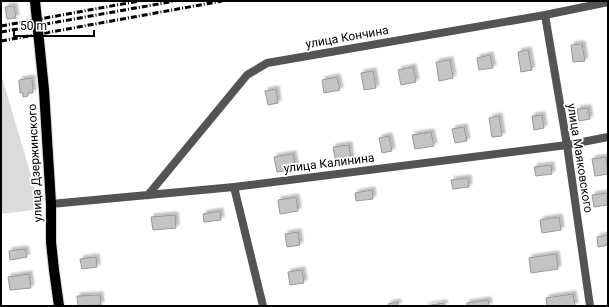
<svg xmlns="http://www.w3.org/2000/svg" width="609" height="307" font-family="Roboto,sans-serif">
  <defs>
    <filter id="shadow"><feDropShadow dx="3" dy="-3" stdDeviation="1" flood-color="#0004"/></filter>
  </defs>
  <rect width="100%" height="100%" fill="#fff"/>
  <path fill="#dbdbdb" d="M1,74L41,209L1,214Z"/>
  <path fill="#c4c4c4" stroke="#989898" filter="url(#shadow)" d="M14,6L16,18L7,19L5,7Z
    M582,44L585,61L573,62L571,45Z
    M528,50L532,70L521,72L518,52Z
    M490,55L493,68L479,70L477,58Z
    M450,60L453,78L439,81L436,62Z
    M413,67L416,82L401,85L398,70Z
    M373,71L376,88L364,90L361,73Z
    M337,77L340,90L324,93L322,80Z
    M32,78L33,93H28V96L23,97V93H20L19,80Z
    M276,89L278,103L268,105L265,91Z
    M588,108L590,119L579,121L577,109Z
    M542,115L544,128L534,130L532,116Z
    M499,116L502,136L492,137L489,118Z
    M464,127L467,141L455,143L452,129Z
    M431,132L434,146L415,149L412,135Z
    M389,136L392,151L382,153L379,138Z
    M349,145L351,161L336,163L333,147Z
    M293,154L296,169L277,172L274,157Z
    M606,157L608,174L595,176L592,159Z
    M551,165L552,174L536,176L534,167Z
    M468,178L469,187L453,189L451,180Z
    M372,190L373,199L356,201L355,193Z
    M608,193V205L594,207L592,195Z
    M296,197L298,211L280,214L278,200Z
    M220,211L221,220L204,222L203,214Z
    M175,215L176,228L153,230L151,217Z
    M559,217L561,230L542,233L540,220Z
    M298,232L300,245L287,247L285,234Z
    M608,235V245L598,247L597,237Z
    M25,249L27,257L10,260L9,251Z
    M556,254L558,269L531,273L529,258Z
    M96,257L97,267L82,269L80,259Z
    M302,270L304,283L290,285L288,272Z
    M29,274L31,288L10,290L8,277Z
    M573,294L575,306H547L546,298Z
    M100,295L101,305L78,306L77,296Z
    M488,300L489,306H467V303Z
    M398,302V306H388V304Z
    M444,303L445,306H425Z"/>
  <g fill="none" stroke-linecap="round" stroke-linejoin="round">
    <g stroke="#dbdbdb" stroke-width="12">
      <path id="primary" d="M35,1L44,90L51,204V242L54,270L59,306"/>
    </g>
    <path stroke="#545454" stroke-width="8" d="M545,15L567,145L590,306
      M234,187L263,306
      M148,195L247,75L267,63L545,15L608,2
      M51,204L234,187L567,145L608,137"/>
    <use href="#primary" stroke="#000" stroke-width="10"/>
    <path stroke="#000" stroke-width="3" stroke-dasharray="6 2 1 2" stroke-linecap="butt" d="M1,26L139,1
      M1,32L175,1
      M1,41L222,1"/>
  </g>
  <g text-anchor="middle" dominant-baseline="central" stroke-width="3.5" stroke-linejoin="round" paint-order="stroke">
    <g font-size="12" fill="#000" stroke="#fff">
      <text transform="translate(347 37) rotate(-10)">улица Кончина</text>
      <text transform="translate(580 158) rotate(81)">улица Маяковского</text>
      <text transform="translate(35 163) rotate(-93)">улица Дзержинского</text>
      <text transform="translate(329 163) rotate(-7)">улица Калинина</text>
    </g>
  </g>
  <rect width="609" height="307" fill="none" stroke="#000000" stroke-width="4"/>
  <path d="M14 30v6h80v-6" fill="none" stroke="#000000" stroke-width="2"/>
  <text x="20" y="30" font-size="12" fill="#000000" stroke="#ffffff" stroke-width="3" paint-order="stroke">50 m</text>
</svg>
